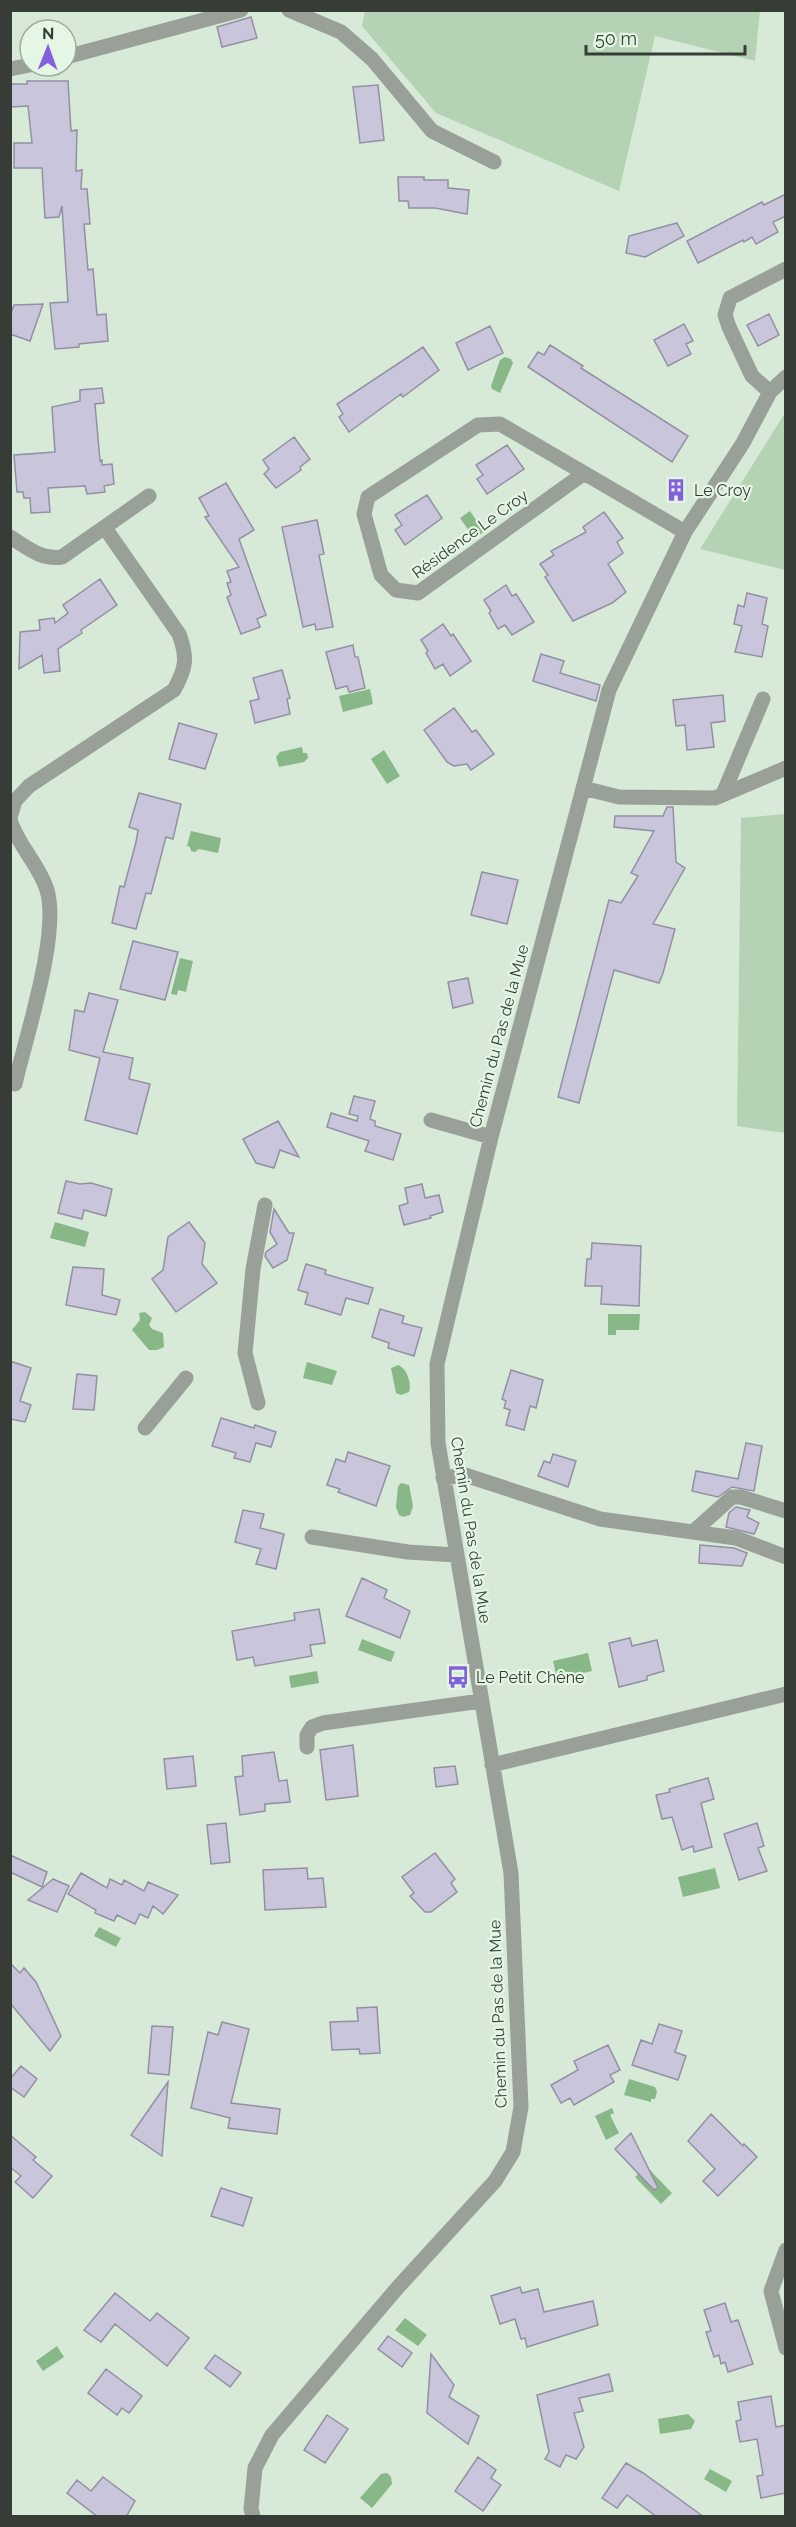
<svg xmlns="http://www.w3.org/2000/svg" width="796" height="2527" font-family="Raleway,sans-serif">
  <rect width="100%" height="100%" fill="#d7e9d7"/>
  <path fill="#b5d3b4" d="M365,11V10L760,11L755,61L655,36L619,191L436,113L362,26Z
    M785,413V570L700,549Z
    M785,814H786L785,1133L737,1126L741,818Z"/>
  <path fill="#88b887" d="M505,357L511,359L513,363L500,393L492,389L491,386L500,360Z
    M470,511L484,532L474,538L460,518Z
    M370,689L373,704L343,712L339,696Z
    M302,747L303,753H307L308,758L304,762L279,767L276,757L280,752Z
    M384,750L400,776L387,784L371,759Z
    M191,831L221,838L218,853L199,849L195,852L191,851L190,847L187,846Z
    M180,958L193,961L186,992L178,990L177,995L171,994Z
    M55,1222L89,1232L85,1247L50,1238Z
    M139,1313L145,1312L152,1318L149,1325L152,1329L163,1333L164,1347L157,1350H149L132,1330L140,1320Z
    M608,1314H640L639,1330H616V1335H608Z
    M307,1362L337,1371L332,1385L303,1378Z
    M398,1365C407,1368 412,1384 409,1392L401,1395L396,1393L391,1368Z
    M401,1483L409,1485L413,1506L410,1515L403,1517L399,1515L396,1507L398,1486Z
    M362,1639L395,1652L391,1662L358,1650Z
    M588,1653L592,1671L557,1679L553,1661Z
    M317,1671L319,1683L291,1688L289,1676Z
    M715,1868L720,1888L683,1897L678,1877Z
    M99,1927L121,1938L116,1947L94,1936Z
    M629,2079L655,2087L657,2092L655,2099H651V2102L624,2095Z
    M612,2108L614,2113L610,2115L619,2133L606,2140L595,2116Z
    M646,2166L672,2193L661,2204L635,2177Z
    M405,2318L427,2335L418,2346L395,2330Z
    M57,2346L64,2357L43,2371L36,2361Z
    M688,2414L695,2421L691,2429L660,2434L658,2419Z
    M710,2469L732,2481L726,2492L704,2479Z
    M387,2473L391,2477L392,2484L372,2508L360,2498L381,2474Z"/>
  <path fill="#c9c6dc" stroke="#9390a4" stroke-width="1.5" d="M251,17L257,38L222,47L217,27Z
    M27,81H68L71,131L77,130L76,171L82,170L81,189H87L90,224H84L88,270L93,269L97,315L106,314L108,341L79,344V347L55,349L50,303L68,302L62,206L59,217L45,218L42,168H14V143H32L28,106L10,107V84H27Z
    M378,85L384,140L360,143L353,87Z
    M398,177H424V180H448V188L469,190L467,214L435,208H409L408,201H399Z
    M786,194V216L773,222L778,232L756,244L752,237L744,242L743,240L698,263L687,241L762,202L764,205Z
    M677,223L684,236L645,257L626,253L629,236Z
    M43,304L30,341L10,334V316L14,305Z
    M769,314L779,335L758,346L747,325Z
    M684,324L693,341L686,344L691,354L668,366L654,340Z
    M490,326L503,353L468,370L456,343Z
    M550,345L583,366L581,368L688,436L672,462L528,367L538,352L544,355Z
    M423,347L439,370L403,397L401,394L349,432L339,417L343,414L337,404Z
    M102,388L104,403L95,404L100,461L102,460V465L112,464L114,484L104,486L105,492L87,494L85,486L48,488L50,512L31,513L30,498H24L23,492H17L14,455L55,452L52,407L80,401V390Z
    M294,437L310,459L300,467L301,470L276,488L264,474L269,469L263,460Z
    M507,445L524,469L487,494L477,479L483,475L476,465Z
    M226,483L254,530L239,539L266,615L257,619L260,627L241,634L227,597L231,595L227,583L231,582L227,571L239,567L205,517L209,516L199,498Z
    M427,495L442,518L405,545L395,530L402,525L395,515Z
    M604,512L623,538L617,542L623,553L608,564L626,592L612,603L573,621L545,577L548,575L540,564L554,555L551,551L586,532L583,527Z
    M317,520L324,554L319,555L333,627L316,630L315,624L303,627L282,527Z
    M100,579L117,605L81,630L82,633L58,649L60,671L44,673L42,655L19,669L20,632L40,630L39,620L54,618L55,623L68,613L63,605Z
    M506,585L512,596L516,594L534,622L512,635L505,625L498,629L489,613L491,611L484,600Z
    M747,593L767,598L762,624L768,626L762,657L735,652L742,626L734,624L738,605L744,607Z
    M443,624L451,636L453,634L471,661L450,676L443,664L435,669L426,653L428,651L421,640Z
    M353,645L355,657H358L365,688L349,692L347,686L336,689L326,652Z
    M541,654L564,661L560,673L600,685L596,701L533,681Z
    M282,670L290,698L287,699L290,714L255,723L250,701L259,699L253,678Z
    M723,695L725,721L711,723L714,747L687,750L685,725L676,726L673,700Z
    M454,708L472,732L476,730L494,754L471,770L467,764L454,766L447,762L424,730Z
    M179,723L217,734L205,769L169,759Z
    M139,793L181,804L173,839L166,837L151,894L146,893L136,929L112,923L120,886L124,887L136,842L138,830L129,827Z
    M667,807H673L676,862L685,868L653,924L675,929L663,973L659,983L614,970L579,1103L558,1097L609,900L621,903L638,876L631,873L654,831L614,827L615,816H663Z
    M482,872L518,880L507,924L471,915Z
    M133,941L178,952L165,1000L120,989Z
    M468,978L473,1003L453,1008L448,982Z
    M89,993L118,1000L103,1052L133,1058L129,1079L150,1084L137,1134L85,1120L100,1058L69,1050L75,1010L84,1012Z
    M354,1096L375,1101L370,1119L375,1121V1126L401,1134L393,1160L365,1151L369,1141L327,1127L331,1113L357,1121L358,1116L349,1114Z
    M278,1121L299,1157L280,1150L274,1168L256,1163L243,1139Z
    M66,1181L80,1184L91,1183L112,1189L106,1216L84,1210L82,1219L58,1213Z
    M422,1184L425,1198L439,1195L443,1212L430,1216L431,1218L404,1225L399,1206L408,1203L405,1188Z
    M274,1209L289,1233H294L287,1260L273,1268L265,1256L266,1252L277,1244L270,1232Z
    M189,1222L205,1243L202,1264L217,1283L176,1312L152,1279L163,1270L168,1237Z
    M592,1243L641,1246L639,1306L601,1304L602,1286H585L587,1259H591Z
    M306,1264L326,1270L325,1274L373,1288L368,1304L346,1298L341,1315L305,1304L308,1293L298,1290Z
    M73,1267L104,1269L102,1295L120,1300L116,1315L66,1305Z
    M380,1309L404,1316L402,1323L422,1328L414,1356L388,1348L389,1343L372,1337Z
    M10,1361L31,1368L20,1401L31,1405L25,1422L10,1419Z
    M511,1370L543,1380L536,1408L530,1406L524,1430L506,1425L510,1410L504,1408L506,1401L502,1399Z
    M77,1374L97,1376L94,1410L73,1409Z
    M221,1418L254,1428L255,1425L276,1432L271,1447L256,1443L250,1462L234,1458L236,1453L212,1446Z
    M746,1443L762,1446L754,1491L732,1487L718,1497L692,1491L696,1471L738,1479Z
    M348,1452L390,1466L376,1506L338,1492L340,1489L327,1485L336,1459L345,1462Z
    M553,1454L576,1461L568,1487L538,1476L544,1461L550,1463Z
    M736,1507L750,1510L747,1517L759,1523L754,1534L726,1527L729,1513Z
    M243,1510L264,1514L260,1528L284,1534L276,1569L256,1564L261,1549L235,1542Z
    M700,1545L734,1548L747,1553L742,1566L699,1563Z
    M362,1578L387,1590L384,1598L410,1611L400,1638L346,1616Z
    M319,1609L325,1643L310,1645L312,1656L255,1666L253,1657L237,1660L232,1631L295,1620L294,1613Z
    M630,1638L632,1646L657,1640L664,1671L647,1676V1680L619,1687L609,1643Z
    M353,1745L358,1796L326,1800L320,1750Z
    M274,1752L279,1781L287,1780L290,1802L265,1804V1811L240,1815L235,1777L243,1776L242,1756Z
    M193,1756L196,1786L167,1789L164,1759Z
    M455,1766L458,1784L436,1787L434,1768Z
    M708,1778L714,1799L701,1803L712,1847L694,1852L693,1846L682,1850L672,1817L662,1819L656,1795L670,1792L669,1789Z
    M226,1823L230,1862L211,1864L207,1825Z
    M757,1823L764,1846L758,1848L767,1871L739,1880L724,1834Z
    M435,1853L455,1879L451,1883L457,1892L431,1912H425L410,1896L414,1893L402,1877Z
    M10,1855L47,1872L42,1887L10,1872Z
    M307,1868L308,1879L323,1878L326,1907L265,1910L263,1870Z
    M81,1873L107,1888L110,1879L122,1885L124,1880L144,1891L148,1882L178,1895L163,1914L153,1906L148,1918L140,1914L135,1924L117,1915L114,1921L95,1913L96,1910L68,1894Z
    M53,1879L69,1886L57,1912L28,1900Z
    M10,1963L20,1973L24,1968L36,1982L61,2036L50,2051L10,2003Z
    M377,2007L380,2053L360,2054L359,2049L332,2050L330,2022L358,2021L357,2008Z
    M222,2022L249,2029L231,2103L280,2109L277,2134L228,2128L230,2118L191,2108L208,2032L218,2035Z
    M659,2024L682,2031L675,2052L686,2056L678,2080L632,2065L641,2040L652,2044Z
    M152,2026L173,2027L169,2075L148,2073Z
    M608,2045L620,2070L610,2075L614,2082L574,2105L570,2098L561,2103L551,2085L578,2070L574,2061Z
    M21,2066L37,2079L24,2097L10,2087V2079Z
    M168,2082L162,2156L131,2135Z
    M711,2114L743,2146L744,2144L757,2157L718,2196L703,2181L715,2169L688,2141Z
    M631,2133L658,2188L654,2190L615,2149Z
    M10,2135L36,2157L33,2160L52,2176L33,2198L15,2182L21,2176L10,2167Z
    M221,2188L252,2198L243,2226L211,2216Z
    M520,2287L522,2293L538,2289L544,2312L593,2301L598,2325L527,2347L525,2338L521,2339L515,2319L500,2324L491,2296Z
    M115,2293L150,2321L157,2313L189,2338L167,2366L115,2324L101,2342L84,2330Z
    M725,2303L731,2322L738,2320L753,2364L728,2372L725,2362L721,2364L719,2355L714,2357L706,2332L711,2331L704,2310Z
    M388,2336L412,2353L402,2367L378,2349Z
    M431,2354L454,2385L449,2397L479,2416L468,2444L427,2413Z
    M215,2355L241,2373L230,2387L205,2368Z
    M106,2369L142,2396L129,2413L122,2408L117,2415L88,2393Z
    M609,2374L613,2391L579,2398L583,2411L574,2413L584,2447L576,2459L566,2455L560,2467L545,2459L549,2452L537,2395Z
    M771,2396L776,2427L786,2425V2493L761,2498L757,2476L763,2475L757,2439L740,2442L736,2421L741,2420L738,2402Z
    M327,2415L348,2429L325,2463L304,2450Z
    M478,2457L496,2470L491,2478L501,2485L483,2511L455,2491Z
    M626,2463L643,2473L704,2517H657L627,2495L617,2508L602,2498Z
    M103,2477L135,2501L126,2517H98L67,2493L77,2480L91,2491Z"/>
  <g fill="none" stroke-linecap="round" stroke-linejoin="round">
    <path stroke="#98a098" stroke-width="15" d="M289,10L341,32L372,59L432,131L494,162
      M66,57L241,10
      M10,69L30,65
      M770,392L752,376L729,327L725,315L730,298L786,269
      M583,474L418,593L396,590L381,575L364,514L368,497L478,425L500,424L685,532
      M10,537C28,548 41,560 62,557L149,496
      M583,788L619,797L715,798L786,768
      M723,794L763,699
      M10,818L15,801L29,786L174,690C186,668 188,658 179,634L105,528
      M10,820C18,846 39,864 47,890C60,934 26,1036 15,1084
      M431,1120L491,1137
      M258,1403L245,1353L253,1269L265,1205
      M145,1428L186,1378
      M443,1478L465,1475L600,1519L736,1538L786,1557
      M693,1532L732,1497H741L786,1511
      M312,1537L408,1552L456,1555
      M307,1747V1735L312,1727L323,1723L481,1701
      M492,1765L786,1694
      M786,2250L771,2291L786,2348
      M253,2516L251,2509L255,2468L272,2435L399,2286L495,2181L513,2152L521,2107L511,1873L438,1443L437,1364L491,1137L609,690L685,532L743,443L770,392L786,377"/>
  </g>
  <defs>
    <g id="building-bare" transform="scale(1.8)"><path d="M-4-6H4V6H1V3H-1V6H-4ZM-2.5-4.3h1.7v1.8h-1.7ZM.8-4.3h1.7v1.8H.8ZM-2.5-1h1.7V.8h-1.7ZM.8-1h1.7V.8H.8Z" fill="#8461dc" stroke="#e4f6e4" stroke-width="2.5" paint-order="stroke"/></g>
    <g id="bus-bare" transform="scale(1.8)"><path d="M-5-6H5V4H4V6H2V4H-2V6H-4V4H-5ZM-3.5-4V0h7V-4ZM-3.5 1.2v1.5H-2V1.2ZM2 1.2v1.5H3.5V1.2Z" fill="#8461dc" stroke="#e4f6e4" stroke-width="2.5" paint-order="stroke"/></g>
  </defs>
  <g fill-rule="evenodd">
    <use href="#building-bare" x="676" y="490"/>
    <use href="#bus-bare" x="458" y="1677"/>
  </g>
  <g text-anchor="middle" dominant-baseline="central" stroke-width="4.5" stroke-linejoin="round" paint-order="stroke">
    <g font-size="16" fill="#373d36" stroke="#e4f6e4" text-anchor="start">
      <text x="694" y="490">Le Croy</text>
      <text x="476" y="1677">Le Petit Chêne</text>
    </g>
    <g font-size="16" fill="#373d36" stroke="#e4f6e4">
      <text transform="translate(470 534) rotate(-36)">Résidence Le Croy</text>
      <text transform="translate(499 1036) rotate(-75)">Chemin du Pas de la Mue</text>
      <text transform="translate(471 1530) rotate(81)">Chemin du Pas de la Mue</text>
      <text transform="translate(498 2014) rotate(-92)">Chemin du Pas de la Mue</text>
    </g>
  </g>
  <rect width="796" height="2527" fill="none" stroke="#373d36" stroke-width="24"/>
  <g transform="translate(48 48) rotate(1)"><circle r="28" fill="#e4f6e4" stroke="#9fac9e" stroke-width="1.5"/>
  <path d="M0-4.5L10 22L0 15L-10 22Z" fill="#8461dc"/>
  <text y="-9" font-size="16" font-weight="bold" text-anchor="middle" fill="#373d36">N</text>
  </g>
  <path d="M586 45v9h159v-9" fill="none" stroke="#373d36" stroke-width="3"/>
  <text x="595" y="45" font-size="18" fill="#373d36" stroke="#e4f6e4" stroke-width="4.5" paint-order="stroke">50 m</text>
</svg>
